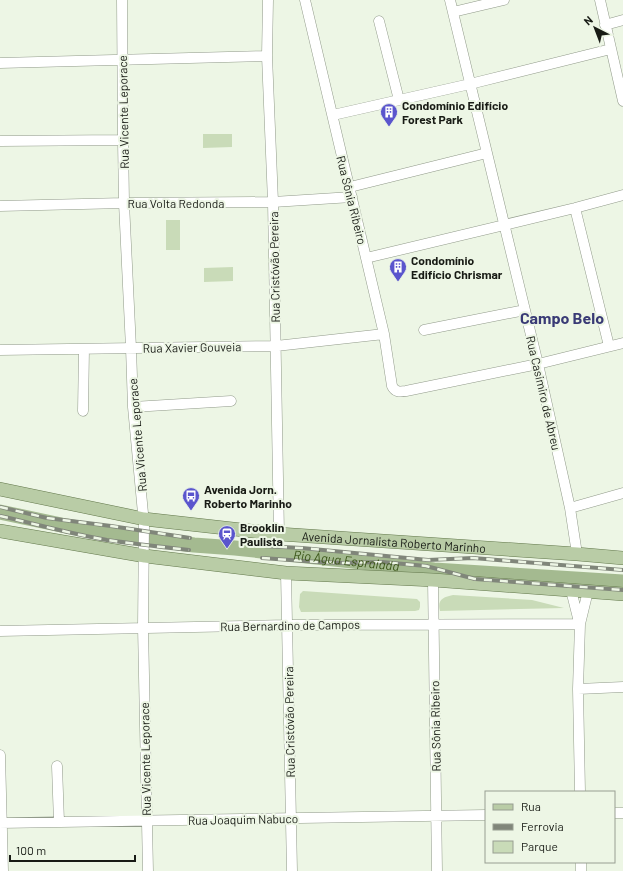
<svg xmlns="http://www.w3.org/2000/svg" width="623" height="871" font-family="Barlow,sans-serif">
  <rect width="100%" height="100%" fill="#edf6e5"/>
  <path fill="#c9dbb8" d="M203,134H232V147L203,148Z
    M166,220H180V250H166Z
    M233,267V281L204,282V268Z
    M303,591L417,599L420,602V607L419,610L415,611L301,612L299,607L300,594Z
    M453,595L532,600L564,608L440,611C437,600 443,597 453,595Z"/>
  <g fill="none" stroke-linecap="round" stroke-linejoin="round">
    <path stroke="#a4ba90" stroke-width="15" id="s1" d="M0,512L66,526L127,536L194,545L235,548L434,570L623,582"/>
    <g stroke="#919a8a" stroke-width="11">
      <path id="minor" d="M122,0L123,140L124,203L131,348L133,407L144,524L143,627L148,871
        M268,0L267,56L273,202L279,534
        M305,0L384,334L392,386C395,392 399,392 406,391L538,364L623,343
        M450,0L538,364L570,508L577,554
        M600,0L623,101
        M453,12L504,0
        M379,21L399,100
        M605,25L623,20
        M0,63L267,56
        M333,115L470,84L611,49
        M0,141L123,140
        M350,187L487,153
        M0,206L124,203L273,202L352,197
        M575,208L609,346
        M366,258L575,208L623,195
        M424,330L525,310
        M0,350L276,346L384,334
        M133,407L231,401
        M83,411L84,349
        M570,508L623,493
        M286,573L292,871
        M433,580L437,871
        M571,590L579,622
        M0,631L287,625L580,624
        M578,689L623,687
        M0,755L3,871
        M57,766L59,822
        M580,792L578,689L580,624L588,591
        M614,813H623
        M0,823L486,815
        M581,862V871"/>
    </g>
    <g stroke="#63784c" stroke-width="14">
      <g id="major">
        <path id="s2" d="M0,489L144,519L279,534L577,554L623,558"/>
        <path d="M0,531L145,556L286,573L433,580L623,594"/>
      </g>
    </g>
    <use href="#minor" stroke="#fff" stroke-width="10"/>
    <use href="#major" stroke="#b9cca6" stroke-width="13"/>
    <g stroke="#80867a" stroke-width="4">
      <path id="rail" d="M0,507L47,518L111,526L190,538
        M0,516C36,524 71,534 107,540C135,544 162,547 189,550
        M263,546L302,548L428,560L473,558L623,570
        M262,558L318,562L342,563L382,562L426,566L475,579L623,590"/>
    </g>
    <use href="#rail" stroke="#edf6e5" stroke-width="2.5" stroke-dasharray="8" stroke-linecap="butt"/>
  </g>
  <defs>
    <g id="building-pin" transform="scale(0.9)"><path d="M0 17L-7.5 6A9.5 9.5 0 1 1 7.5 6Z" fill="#5a55cd" stroke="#edf6e5"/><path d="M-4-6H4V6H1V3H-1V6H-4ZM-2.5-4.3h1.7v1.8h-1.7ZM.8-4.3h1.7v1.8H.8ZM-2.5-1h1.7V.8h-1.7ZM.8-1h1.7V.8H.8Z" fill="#fff"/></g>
    <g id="bus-pin" transform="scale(0.9)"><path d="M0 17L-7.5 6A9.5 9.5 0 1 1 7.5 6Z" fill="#5a55cd" stroke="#edf6e5"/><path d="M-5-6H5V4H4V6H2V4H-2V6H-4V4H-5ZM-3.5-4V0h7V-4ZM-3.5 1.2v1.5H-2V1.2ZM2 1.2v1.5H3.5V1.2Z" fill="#fff"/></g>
    <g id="station-pin" transform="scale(0.9)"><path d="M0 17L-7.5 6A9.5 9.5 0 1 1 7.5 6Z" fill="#5a55cd" stroke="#edf6e5"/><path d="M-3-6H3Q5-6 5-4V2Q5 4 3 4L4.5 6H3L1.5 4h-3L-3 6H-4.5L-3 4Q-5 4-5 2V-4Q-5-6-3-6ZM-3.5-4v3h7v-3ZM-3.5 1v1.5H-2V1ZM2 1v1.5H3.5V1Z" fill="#fff"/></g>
  </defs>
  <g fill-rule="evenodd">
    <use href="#building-pin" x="389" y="112"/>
    <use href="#building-pin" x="398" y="267"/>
    <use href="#bus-pin" x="191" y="496"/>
    <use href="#station-pin" x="227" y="534"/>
  </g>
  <g text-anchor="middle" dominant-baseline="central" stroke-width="4" stroke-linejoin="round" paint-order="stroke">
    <g font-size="12" font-weight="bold" fill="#181b15" stroke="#edf6e5" text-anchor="start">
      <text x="402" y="105">Condomínio Edifício<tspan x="402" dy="14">Forest Park</tspan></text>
      <text x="411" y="260">Condomínio<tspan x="411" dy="14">Edifício Chrismar</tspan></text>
      <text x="204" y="489">Avenida Jorn.<tspan x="204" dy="14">Roberto Marinho</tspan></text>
      <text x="240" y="527">Brooklin<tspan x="240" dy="14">Paulista</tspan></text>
    </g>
    <g font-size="12" fill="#181b15" stroke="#edf6e5">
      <text transform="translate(123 112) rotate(-91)">Rua Vicente Leporace</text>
      <text transform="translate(352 200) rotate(76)">Rua Sônia Ribeiro</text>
      <text x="176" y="203">Rua Volta Redonda</text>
      <text transform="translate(274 267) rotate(-91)">Rua Cristóvão Pereira</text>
      <text transform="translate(192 347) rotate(-1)">Rua Xavier Gouveia</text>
      <text transform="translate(544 393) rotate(77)">Rua Casimiro de Abreu</text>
      <text transform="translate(137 435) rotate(-95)">Rua Vicente Leporace</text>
      <text stroke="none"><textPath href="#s2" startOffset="398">Avenida Jornalista Roberto Marinho</textPath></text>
      <text transform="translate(290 625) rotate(-1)">Rua Bernardino de Campos</text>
      <text transform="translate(289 722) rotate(-91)">Rua Cristóvão Pereira</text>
      <text transform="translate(435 726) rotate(-91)">Rua Sônia Ribeiro</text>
      <text transform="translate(145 759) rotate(-91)">Rua Vicente Leporace</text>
      <text transform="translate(243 819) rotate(-1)">Rua Joaquim Nabuco</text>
    </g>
    <g font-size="13" font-style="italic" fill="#3a5517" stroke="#edf6e5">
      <text stroke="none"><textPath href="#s1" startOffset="350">Rio Água Espraiada</textPath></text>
    </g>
    <g font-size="16" font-weight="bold" fill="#393a75" stroke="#edf6e5">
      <text x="562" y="317">Campo Belo</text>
    </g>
  </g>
  <rect x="485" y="791" width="130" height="72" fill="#edf6e5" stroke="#989e92"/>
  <rect x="493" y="804" width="20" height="6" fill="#b9cca6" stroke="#989e92"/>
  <text x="521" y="811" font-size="12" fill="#181b15">Rua</text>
  <rect x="493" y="824" width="20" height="6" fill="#80867a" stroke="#989e92"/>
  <text x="521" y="831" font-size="12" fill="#181b15">Ferrovia</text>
  <rect x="493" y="841" width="20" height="12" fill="#c9dbb8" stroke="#989e92"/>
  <text x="521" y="851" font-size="12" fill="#181b15">Parque</text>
  <g transform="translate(595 28) rotate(318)" stroke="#edf6e5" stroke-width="3" paint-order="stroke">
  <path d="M0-3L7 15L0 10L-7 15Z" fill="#181b15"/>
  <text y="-6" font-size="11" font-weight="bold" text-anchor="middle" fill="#181b15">N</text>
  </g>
  <path d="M10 855v6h125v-6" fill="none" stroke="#181b15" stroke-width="2"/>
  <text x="16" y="855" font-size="12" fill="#181b15" stroke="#edf6e5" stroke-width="3" paint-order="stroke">100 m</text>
</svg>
